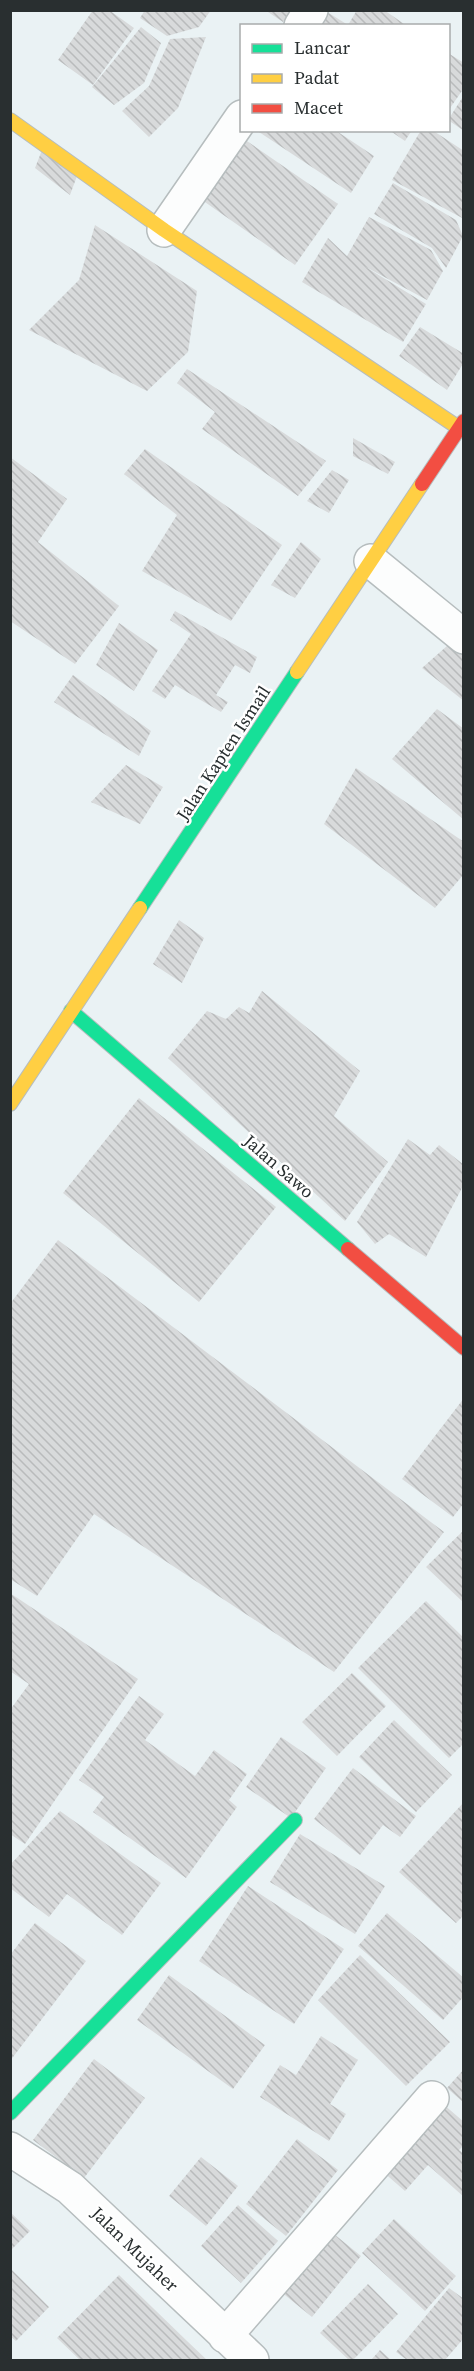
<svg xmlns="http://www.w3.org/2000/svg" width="474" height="2371" font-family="'Source Serif 4',serif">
  <defs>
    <pattern id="building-back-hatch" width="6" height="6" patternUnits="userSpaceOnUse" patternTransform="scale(1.5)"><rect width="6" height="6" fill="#d8dadb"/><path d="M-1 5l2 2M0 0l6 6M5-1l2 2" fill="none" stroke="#b9bbbc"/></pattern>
  </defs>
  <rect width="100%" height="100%" fill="#eaf2f4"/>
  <path fill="url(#building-back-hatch)" d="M93,10H109L134,28L93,85L58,60Z
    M145,10H211L199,27L167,36L140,18Z
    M265,10H291L283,22Z
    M324,10L348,25L357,10H384L407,26H308Z
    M141,27L161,43L144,83L114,105L92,87Z
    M206,37L178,108L149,137L122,111L149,86L170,39Z
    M448,53L464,63V88L448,111Z
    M464,95V131L448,120Z
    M256,130H335L374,156L351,193Z
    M389,130H412L405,141Z
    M421,130H432L464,151V219L392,180Z
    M244,139L338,204L295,265L202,200Z
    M42,150L77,176L70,195L35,168Z
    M393,183L456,220L463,236L446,268L432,248L374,214Z
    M369,217L431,250L443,271L427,300L364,266L426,304L403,342L302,282L328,238L347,256Z
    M95,225L197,291L188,352L147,391L29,330L79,280Z
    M420,327L464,354V362L447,390L399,356Z
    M187,369L326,461L298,496L202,429L215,412L177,383Z
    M353,438L395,462L388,474L353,456Z
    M145,449L282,545L231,621L142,571L177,515L124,474Z
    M10,457L67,499L38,542L119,606L75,664L10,621Z
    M332,470L349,480L329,513L307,501Z
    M301,542L321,559L295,598L271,585Z
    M175,611L257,657L250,673L235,665L216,695L228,702L221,712L175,685L165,699L152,691L191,634L170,620Z
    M119,623L158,650L134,691L96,665Z
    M456,638L464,644V701L422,668Z
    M73,675L151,731L139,756L54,702Z
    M437,709L464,729V820L392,759Z
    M126,765L163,787L140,824L91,802Z
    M356,768L464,842V874L435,908L324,824Z
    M179,920L204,938L182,983L153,964Z
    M262,991L360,1071L334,1116L388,1162L345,1221L168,1058L207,1011L226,1019L239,1007L249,1013Z
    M139,1098L276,1207L199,1302L63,1193Z
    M408,1139L430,1155L439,1145L464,1165V1184L426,1257L389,1234L375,1244L357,1222Z
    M58,1240L444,1532L334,1672L94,1514L37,1596L10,1579V1304Z
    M464,1398V1503L453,1517L402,1479Z
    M464,1530V1603L426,1567Z
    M10,1593L138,1679L25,1844L10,1834V1710L29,1684L10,1671Z
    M426,1601L464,1638V1743L449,1758L358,1668Z
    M352,1673L386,1706L337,1756L302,1722Z
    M139,1696L164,1714L145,1740L195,1776L214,1750L247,1774L229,1800L237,1807L186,1878L93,1812L104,1797L79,1780Z
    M394,1720L452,1775L416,1812L359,1757Z
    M281,1737L326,1768L291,1818L246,1787Z
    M353,1768L416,1816L400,1837L383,1825L360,1855L314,1819Z
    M464,1802V1915L456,1923L399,1872Z
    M60,1811L161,1883L122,1935L67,1894L49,1917L10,1888V1865Z
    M300,1834L385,1886L355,1934L270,1882Z
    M248,1886L344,1949L294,2024L199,1961Z
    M387,1913L464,1978V1996L443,2020L358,1946Z
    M35,1923L86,1961L10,2061V1955Z
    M360,1955L450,2042L406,2086L318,2000Z
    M169,1975L265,2045L233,2089L137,2020Z
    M321,2036L358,2060L330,2104L346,2114L329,2141L260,2097L280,2065L296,2075Z
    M94,2059L145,2098L84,2178L33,2140Z
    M464,2069V2103L447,2088Z
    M443,2104L464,2122V2145L459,2150L464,2154V2197L428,2165L405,2191L382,2171Z
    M297,2139L338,2170L286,2236L246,2204Z
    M201,2157L238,2186L206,2226L169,2196Z
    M238,2205L278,2241L241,2283L201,2246Z
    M10,2212L30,2231L10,2251Z
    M394,2219L456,2276L425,2311L362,2253Z
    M329,2230L361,2256L312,2317L280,2291Z
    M10,2268L49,2307L16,2341L10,2336Z
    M119,2275L187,2341L207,2360H80L57,2338Z
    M368,2284L398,2314L353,2360H349L320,2333Z
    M449,2288L464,2299V2338L445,2360H407L396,2352Z
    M380,2350L391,2360H371Z"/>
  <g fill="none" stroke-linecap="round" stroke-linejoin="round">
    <g stroke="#b6bdbe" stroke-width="36">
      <path id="street" d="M301,26L311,10
        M164,230L242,117
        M371,561L464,637
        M10,2149L70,2188L252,2360
        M225,2336L432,2098"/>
    </g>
    <g stroke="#b6bdbe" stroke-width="16">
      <path id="fast" d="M140,908L297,672
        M71,1011L348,1249
        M10,2113L295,1820"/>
    </g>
    <g stroke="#b6bdbe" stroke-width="16">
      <path id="slow" d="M10,120L164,230L459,428
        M297,672L422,484
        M10,1104L140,908"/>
    </g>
    <g stroke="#b6bdbe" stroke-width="16">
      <path id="jam" d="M422,484L464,421
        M348,1249L464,1348"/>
    </g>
    <use href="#street" stroke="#fcfdfd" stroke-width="33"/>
    <use href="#fast" stroke="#16e098" stroke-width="14"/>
    <use href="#slow" stroke="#ffcf43" stroke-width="14"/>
    <use href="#jam" stroke="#f24e42" stroke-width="14"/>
  </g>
  <g text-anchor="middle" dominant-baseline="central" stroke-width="5" stroke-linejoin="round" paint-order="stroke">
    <g font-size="18" fill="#292f30" stroke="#fff">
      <text transform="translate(223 753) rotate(-57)">Jalan Kapten Ismail</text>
      <text transform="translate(279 1166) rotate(41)">Jalan Sawo</text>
      <text transform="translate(135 2249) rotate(44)">Jalan Mujaher</text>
    </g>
  </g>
  <rect width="474" height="2371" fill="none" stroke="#292f30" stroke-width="24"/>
  <rect x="240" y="24" width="210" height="108" fill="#ffffff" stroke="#a9acac" stroke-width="1.5"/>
  <rect x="252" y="44" width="30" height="9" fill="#16e098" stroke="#a9acac" stroke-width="1.5"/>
  <text x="294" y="54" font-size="18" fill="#292f30">Lancar</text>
  <rect x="252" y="74" width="30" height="9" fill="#ffcf43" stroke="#a9acac" stroke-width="1.5"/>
  <text x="294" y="84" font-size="18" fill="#292f30">Padat</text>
  <rect x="252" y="104" width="30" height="9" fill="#f24e42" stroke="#a9acac" stroke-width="1.5"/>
  <text x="294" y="114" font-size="18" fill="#292f30">Macet</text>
</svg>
